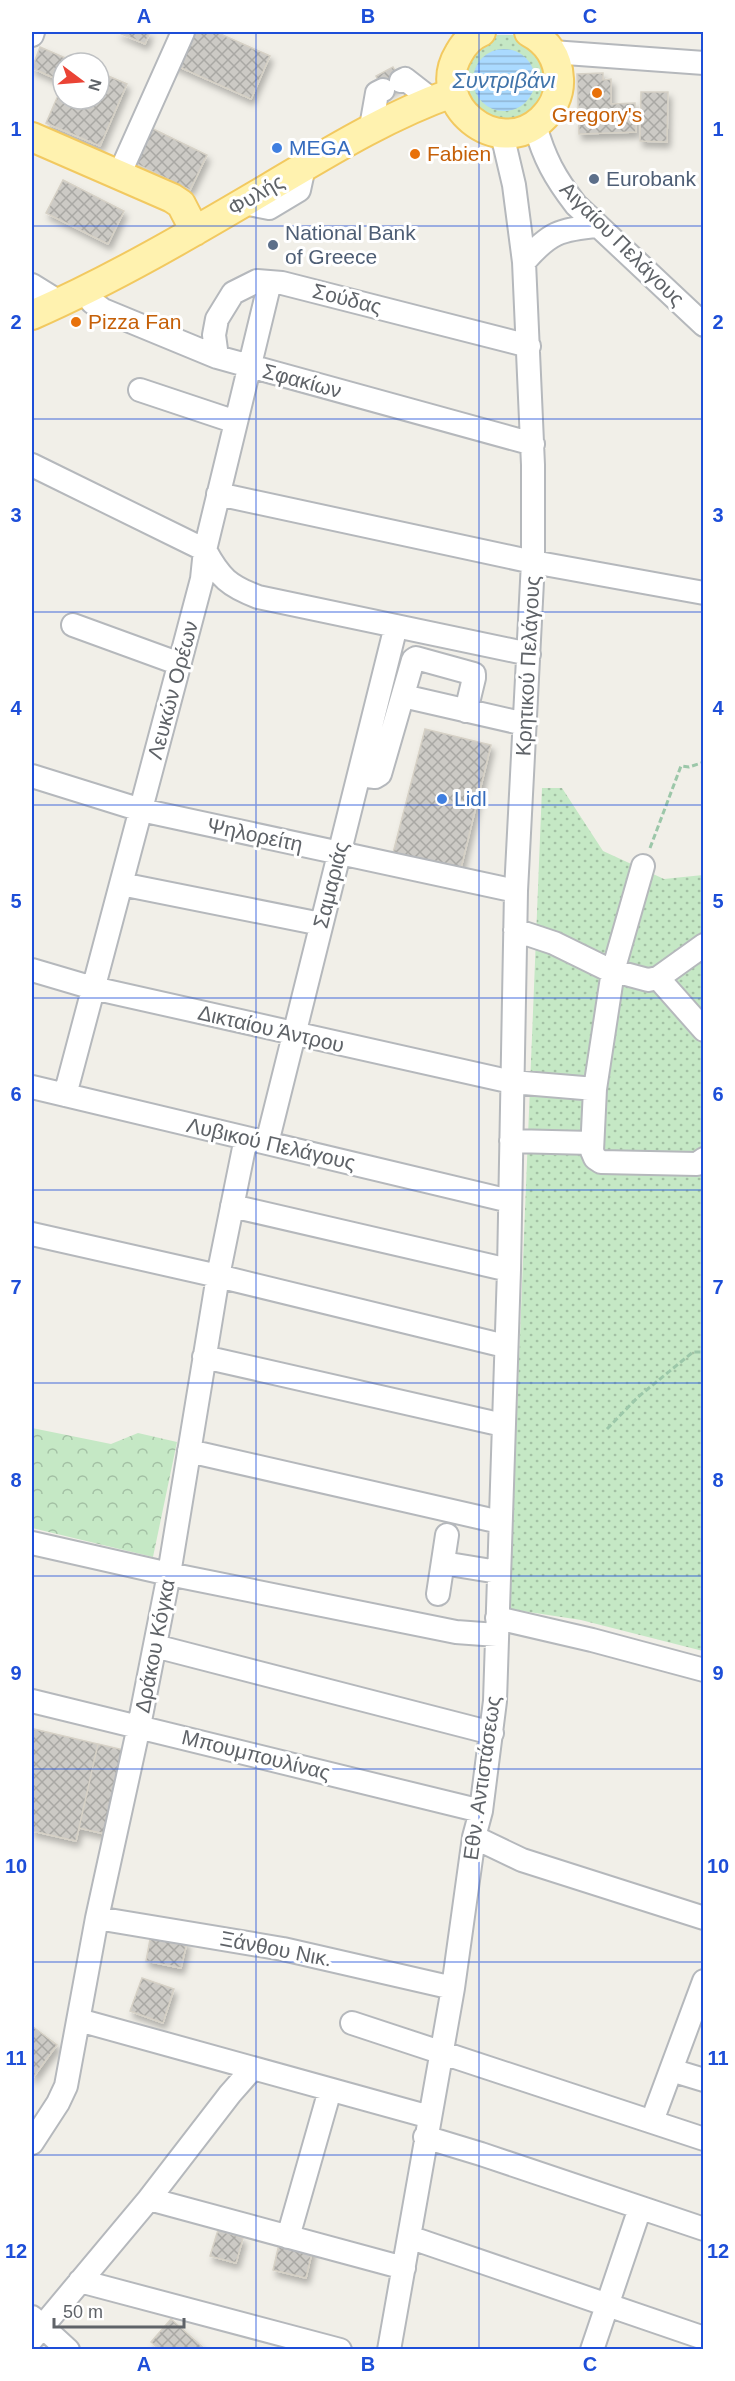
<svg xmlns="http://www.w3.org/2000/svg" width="735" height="2381" viewBox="0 0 735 2381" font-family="Arial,sans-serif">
<defs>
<pattern id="grass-dots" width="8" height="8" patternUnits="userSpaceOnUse" patternTransform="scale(1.5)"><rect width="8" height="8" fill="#c5e8c5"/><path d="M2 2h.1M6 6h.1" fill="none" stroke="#a3c0a4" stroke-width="1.8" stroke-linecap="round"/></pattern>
<pattern id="forest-crowns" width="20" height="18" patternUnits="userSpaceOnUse" patternTransform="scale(1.5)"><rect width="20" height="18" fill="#c5e8c5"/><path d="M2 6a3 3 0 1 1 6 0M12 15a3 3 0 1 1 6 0" fill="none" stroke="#a3c0a4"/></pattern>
<pattern id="water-rules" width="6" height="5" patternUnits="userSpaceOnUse" patternTransform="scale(1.5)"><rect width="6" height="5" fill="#aadaff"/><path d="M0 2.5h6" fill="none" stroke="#8eb4d2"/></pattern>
<pattern id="building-cross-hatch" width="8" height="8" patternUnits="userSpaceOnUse" patternTransform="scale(1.5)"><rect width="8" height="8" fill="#cccac5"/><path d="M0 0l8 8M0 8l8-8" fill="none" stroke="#a9a8a4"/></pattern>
<filter id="shadow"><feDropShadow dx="3" dy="5.5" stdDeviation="3" flood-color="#0004"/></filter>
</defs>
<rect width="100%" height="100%" fill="#f1efe8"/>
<path fill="url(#grass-dots)" d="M497 35H513L527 40 538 50 550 77 542 106 504 127 465 106 462 62 483 39Z
M542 788H562L603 851 664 879 703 875V1651L581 1620 509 1609Z"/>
<path fill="url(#forest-crowns)" d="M32 1428 111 1444 138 1433 177 1442 153 1557 32 1528Z"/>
<path fill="url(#water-rules)" d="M473 80a31 31 0 1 1 62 0a31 31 0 1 1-62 0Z"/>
<path fill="url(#building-cross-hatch)" stroke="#d6d1c6" stroke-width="1.5" filter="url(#shadow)" d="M117 32H150L145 44Z
M185 32H216L270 56 251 99 170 63Z
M40 47 77 63H63V82L32 68Z
M393 67 402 83 385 93 376 76Z
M99 72 127 84 100 146 46 123 63 84V99H99Z
M603 73V80L611 79V104L635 103 636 132 579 134 577 74Z
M641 92H668L667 142 640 141Z
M143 124 207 155 190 190 126 159Z
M63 180 124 211 108 244 46 213Z
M425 729 491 745 461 868 393 853Z
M34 1729 98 1744 76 1841 32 1831V1738Z
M98 1744 124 1750 105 1834 79 1828Z
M151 1934 187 1942 181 1968 146 1961Z
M142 1978 174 1989 163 2023 130 2011Z
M32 2026 57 2045 32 2079Z
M218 2230 243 2238 236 2263 210 2256Z
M280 2240 313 2248 306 2278 273 2270Z
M171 2319 206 2350H160L151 2342Z"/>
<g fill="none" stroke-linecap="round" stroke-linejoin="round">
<g stroke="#b5b8bc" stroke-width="26">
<path id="minor" d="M32 35 33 32
M552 52 704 63
M401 81 405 79 432 100
M535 125C544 158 555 178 576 205L704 325
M371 127 377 93 383 90
M119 175 183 32
M244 203 269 208 299 190 304 167
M524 262C549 233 560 229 598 226
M32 285 61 303
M84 290 92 302 103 310 217 357 533 444
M217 357 214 335 217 319 233 293 257 281 282 283 529 346
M140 390 236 422
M32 465 205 550C220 578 229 586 258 597L529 654
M218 494 533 562 704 593
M73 625 180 664
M403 696 525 724
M359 775 375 777 380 774 413 660 416 658 474 674V678L466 711
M32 776 141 810 516 891
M643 866 613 971 595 1089 592 1151 595 1158 601 1162 697 1164 704 1159
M121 884 321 924
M515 930 554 943 607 969 648 980 658 978 704 945
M32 970 93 988 512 1082 595 1089
M658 978 704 1030
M32 1087 510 1201
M65 1095 202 579 205 550 270 282
M511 1141 592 1143
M267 1143 396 626
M232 1206 509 1270
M32 1234 218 1276 505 1346
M204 1357 503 1425
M189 1451 500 1522
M32 1543 169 1574 456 1632 497 1635
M443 1563 498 1572
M438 1594 447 1535
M497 1618 592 1640 704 1670
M155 1646 492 1733
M32 1701 481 1811
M474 1837 522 1860 704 1918
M97 1918 283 1949 453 1988
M79 2020 430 2117
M352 2023 704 2139
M671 2070 704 2080
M652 2121 704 1981
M425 2137 481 2154 704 2229
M32 2143 58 2103 66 2086 97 1918 139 1726 169 1574 218 1276 246 1138
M149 2199 404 2268
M288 2237 330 2090
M409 2237 704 2338
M80 2281 340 2350
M32 2317 68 2350
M32 2339 149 2199 230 2094 252 2069
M389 2350 453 1988 474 1837 481 1811 495 1701 509 1270 516 891 533 562V465L524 262 514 185 502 134
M592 2350 640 2208"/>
</g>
<g stroke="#f2c960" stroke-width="32">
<path id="major" d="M481 32C471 36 464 44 459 53 428 104 497 160 541 120 552 110 560 95 559 79 558 58 548 42 529 32
M32 137 172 198 181 204 195 231
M32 315C114 279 192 233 270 187 329 152 387 116 452 93"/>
</g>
<path stroke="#9cc7a9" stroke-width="3" stroke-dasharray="6 3" stroke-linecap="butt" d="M650 848 681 766 689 767 704 762
M607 1429 638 1397 693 1352H704"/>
<use href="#minor" stroke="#fff" stroke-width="22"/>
<use href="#major" stroke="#fff2af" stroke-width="28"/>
</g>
<path fill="none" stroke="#1d4ed8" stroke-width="1.5" stroke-opacity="0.55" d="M256 32V2350M479 32V2350M32 226H704M32 419H704M32 612H704M32 805H704M32 998H704M32 1190H704M32 1383H704M32 1576H704M32 1769H704M32 1962H704M32 2155H704"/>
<g fill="#e8710a" stroke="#fff" stroke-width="2">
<circle cx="597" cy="93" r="6"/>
<circle cx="415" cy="154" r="6"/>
<circle cx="76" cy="322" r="6"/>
</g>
<g fill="#3f7fe0" stroke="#fff" stroke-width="2">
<circle cx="277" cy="148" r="6"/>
<circle cx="442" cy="799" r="6"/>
</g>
<g fill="#5c6f8a" stroke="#fff" stroke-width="2">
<circle cx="594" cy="179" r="6"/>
<circle cx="273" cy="245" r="6"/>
</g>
<g text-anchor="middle" stroke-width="6" stroke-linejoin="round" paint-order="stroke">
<g font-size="21" fill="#c56008" stroke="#fff" text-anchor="start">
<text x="597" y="122" text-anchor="middle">Gregory's</text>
<text x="427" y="161">Fabien</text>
<text x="88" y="329">Pizza Fan</text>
</g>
<g font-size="21" fill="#366cbe" stroke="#fff" text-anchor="start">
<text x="289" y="155">MEGA</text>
<text x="454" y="806">Lidl</text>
</g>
<g font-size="21" fill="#4e5e75" stroke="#fff" text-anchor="start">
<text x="606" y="186">Eurobank</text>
<text x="285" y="240">National Bank<tspan x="285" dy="24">of Greece</tspan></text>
</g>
<g font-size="21" fill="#5f6368" stroke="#fff">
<text transform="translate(256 195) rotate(-30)" y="7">Φυλής</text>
<text transform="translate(622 244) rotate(45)" y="7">Αιγαίου Πελάγους</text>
<text transform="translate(347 299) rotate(14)" y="7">Σούδας</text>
<text transform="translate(302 381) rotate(15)" y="7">Σφακίων</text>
<text transform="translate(528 666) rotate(-87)" y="7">Κρητικού Πελάγους</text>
<text transform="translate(173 690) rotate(-75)" y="7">Λευκών Ορέων</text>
<text transform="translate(255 835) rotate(12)" y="7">Ψηλορείτη</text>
<text transform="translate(331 885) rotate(-76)" y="7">Σαμαριάς</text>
<text transform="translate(271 1029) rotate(13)" y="7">Δικταίου Άντρου</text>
<text transform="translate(271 1144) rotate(13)" y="7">Λυβικού Πελάγους</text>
<text transform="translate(155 1646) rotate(-79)" y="7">Δράκου Κόγκα</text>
<text transform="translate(256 1755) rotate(14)" y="7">Μπουμπουλίνας</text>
<text transform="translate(482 1778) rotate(-82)" y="7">Εθν. Αντιστάσεως</text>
<text transform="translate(276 1949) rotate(11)" y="7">Ξάνθου Νικ.</text>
</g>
<g font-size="22" font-style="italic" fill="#4174aa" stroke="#fff">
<text x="504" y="88">Συντριβάνι</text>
</g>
</g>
<rect width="735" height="2381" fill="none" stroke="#ffffff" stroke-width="66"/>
<g transform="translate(81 81) rotate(106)"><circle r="28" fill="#ffffff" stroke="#bfc1c3" stroke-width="1.5"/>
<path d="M0-4.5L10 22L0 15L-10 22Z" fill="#ea4335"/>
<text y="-9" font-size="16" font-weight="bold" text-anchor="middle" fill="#5f6368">N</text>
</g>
<path d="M54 2318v9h130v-9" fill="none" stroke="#5f6368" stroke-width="3"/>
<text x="63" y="2318" font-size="18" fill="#5f6368" stroke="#ffffff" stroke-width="4.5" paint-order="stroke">50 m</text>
<rect x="33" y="33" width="669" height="2315" fill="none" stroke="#1d4ed8" stroke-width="2"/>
<g font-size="20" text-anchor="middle" font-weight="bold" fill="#1d4ed8">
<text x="144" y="23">A</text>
<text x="368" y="23">B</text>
<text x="590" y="23">C</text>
<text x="16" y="136">1</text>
<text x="718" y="136">1</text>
<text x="16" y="329">2</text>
<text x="718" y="329">2</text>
<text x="16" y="522">3</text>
<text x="718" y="522">3</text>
<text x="16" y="715">4</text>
<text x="718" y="715">4</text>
<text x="16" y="908">5</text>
<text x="718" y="908">5</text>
<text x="16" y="1101">6</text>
<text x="718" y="1101">6</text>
<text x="16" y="1294">7</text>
<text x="718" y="1294">7</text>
<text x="16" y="1487">8</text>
<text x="718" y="1487">8</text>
<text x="16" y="1680">9</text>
<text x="718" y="1680">9</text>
<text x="16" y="1873">10</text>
<text x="718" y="1873">10</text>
<text x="16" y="2065">11</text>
<text x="718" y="2065">11</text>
<text x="16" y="2258">12</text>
<text x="718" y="2258">12</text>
<text x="144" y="2371">A</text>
<text x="368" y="2371">B</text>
<text x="590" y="2371">C</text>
</g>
</svg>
